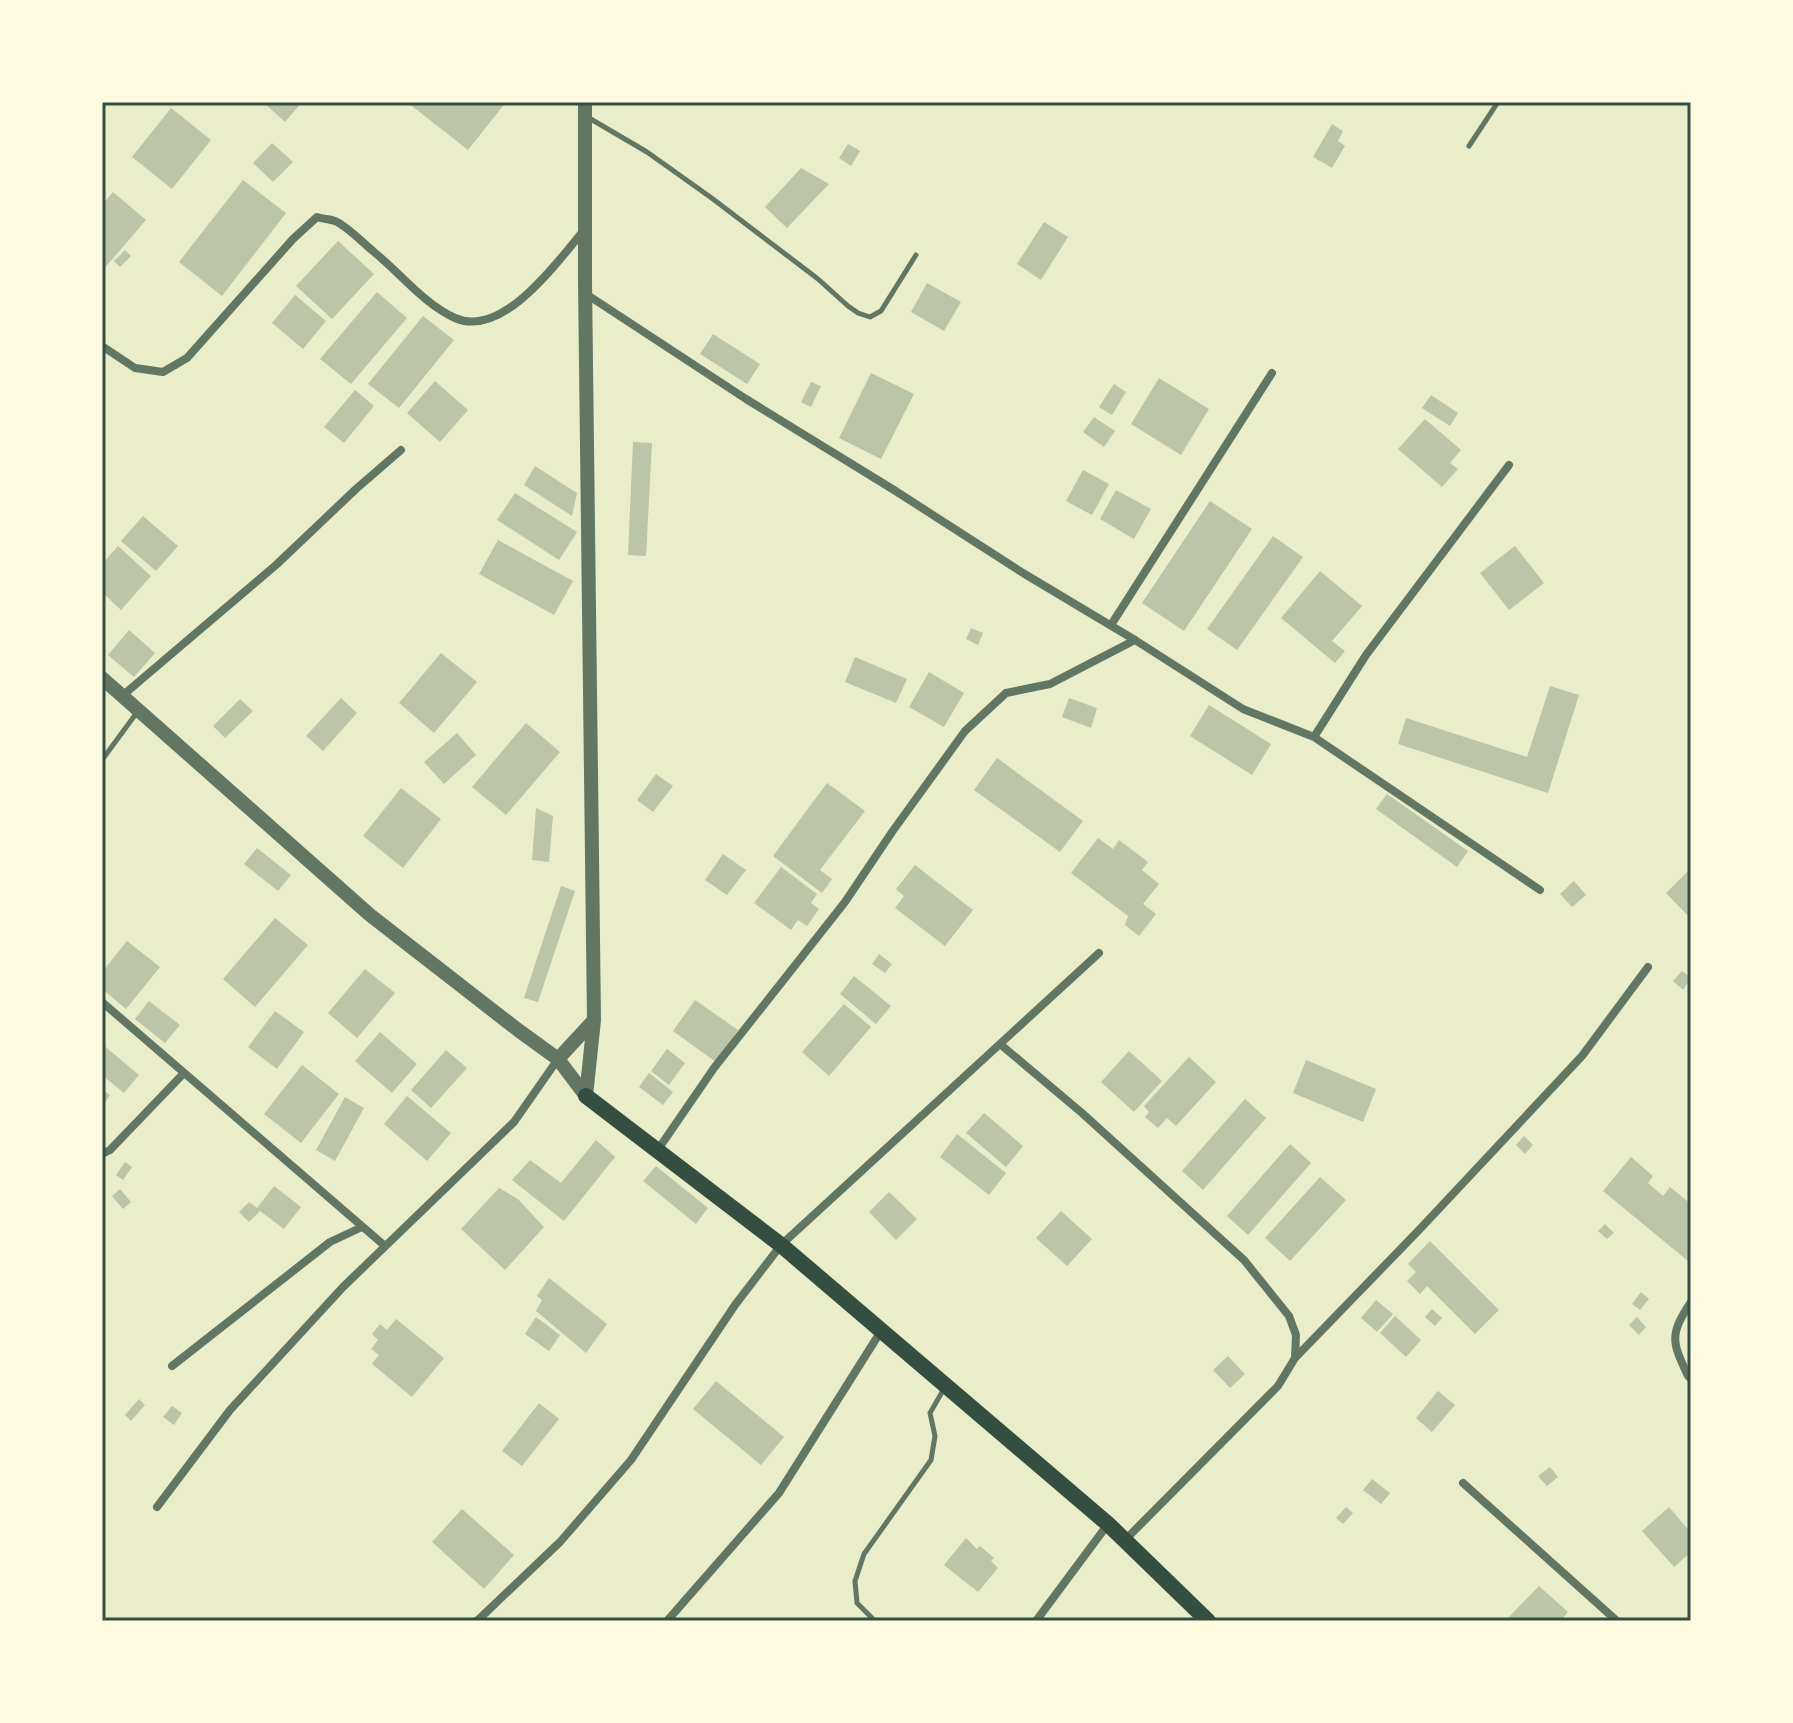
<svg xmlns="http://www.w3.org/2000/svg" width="1793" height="1723" viewBox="0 0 1793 1723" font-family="'Fira Sans Condensed',sans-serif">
<rect width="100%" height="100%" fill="#e9edc9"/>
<path fill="#bcc5a7" d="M263 102H302L285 122Z
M407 102H506L468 150Z
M171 108 211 140 172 189 132 157Z
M1332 124 1343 131 1338 141 1345 146 1332 168 1313 157Z
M272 143 293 162 273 182 253 163Z
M848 144 860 151 851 166 839 158Z
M801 168 829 184 787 228 765 207Z
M243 180 286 213 222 296 179 262Z
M113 192 146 220 102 271V205Z
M1044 222 1068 237 1041 280 1017 264Z
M338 241 374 274 332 319 296 286Z
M125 250 131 256 120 267 114 261Z
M927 283 961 302 944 331 911 312Z
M377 292 407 318 351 384 320 359Z
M295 295 326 321 303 349 272 323Z
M423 316 454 340 399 408 368 384Z
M713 334 760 364 747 384 700 354Z
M871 373 914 394 881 459 839 438Z
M1159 378 1209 409 1181 455 1131 424Z
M435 381 468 410 440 442 407 413Z
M811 382 821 386 811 407 801 402Z
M1114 384 1126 392 1112 415 1099 407Z
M355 390 374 406 344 443 324 427Z
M1431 395 1458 413 1450 426 1422 408Z
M1094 417 1115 431 1104 447 1083 432Z
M1425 419 1461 450 1450 463 1458 469 1442 487 1398 449Z
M633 442 652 443 646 556 628 555Z
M535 466 577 493 572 516 524 485Z
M1083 470 1109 484 1092 515 1066 501Z
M1116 490 1151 509 1134 539 1100 519Z
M515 493 577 532 559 560 497 520Z
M1210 501 1252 529 1184 631 1142 603Z
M143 516 178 546 156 571 121 541Z
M1273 536 1303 557 1237 650 1207 629Z
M498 540 573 581 554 615 479 574Z
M118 546 151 576 121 610 102 592V564Z
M1515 546 1544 583 1509 610 1480 573Z
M1320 571 1362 606 1332 641 1345 651 1335 663 1281 618Z
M971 628 983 633 978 645 966 639Z
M129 630 155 653 134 677 108 655Z
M441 653 477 682 434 733 399 703Z
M855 657 907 679 896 703 845 682Z
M929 672 964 693 944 727 909 707Z
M1550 686 1579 695 1548 793 1398 744 1406 718 1527 757Z
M341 698 357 713 323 751 306 736Z
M1069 698 1097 708 1091 728 1062 717Z
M240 699 253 711 225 738 213 726Z
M1209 705 1271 744 1252 775 1190 736Z
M526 723 560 752 506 815 472 787Z
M457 733 476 755 444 784 424 762Z
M997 758 1083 821 1060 852 974 790Z
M656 774 673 786 653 812 637 800Z
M827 783 865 811 820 870 832 879 822 893 773 856Z
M401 788 441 819 403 868 363 836Z
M1387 794 1468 851 1457 867 1376 809Z
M536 808 553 816 549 862 532 860Z
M1098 838 1113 849 1119 840 1148 862 1142 870 1159 884 1143 904 1156 914 1139 936 1125 925 1128 916 1071 873Z
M257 848 291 875 278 891 244 864Z
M723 854 746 870 727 895 705 880Z
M915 865 973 910 945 946 895 908 904 896 896 889Z
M781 867 817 894 811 903 819 909 807 926 798 920 791 930 754 903Z
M1691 868V919L1666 893Z
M1574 881 1586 895 1572 907 1560 894Z
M561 886 575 891 538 1002 524 998Z
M275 918 308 945 255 1007 223 979Z
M127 941 160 967 126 1009 102 989V972Z
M879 954 892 964 885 973 872 964Z
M365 969 395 993 357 1038 328 1013Z
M1682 971 1691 978 1683 990 1673 981Z
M854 976 891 1006 876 1024 840 994Z
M695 1000 738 1030 716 1062 673 1031Z
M149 1001 180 1025 165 1043 135 1019Z
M844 1004 871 1027 829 1076 802 1052Z
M275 1011 304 1032 277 1069 248 1047Z
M380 1032 417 1064 392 1093 355 1061Z
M102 1044 139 1075 124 1093 102 1075Z
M667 1049 685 1063 669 1085 651 1071Z
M446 1050 467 1068 431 1108 411 1090Z
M1129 1051 1162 1081 1134 1112 1101 1082Z
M1189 1057 1216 1082 1176 1126 1167 1118 1158 1128 1145 1117 1149 1112 1144 1106Z
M1306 1060 1376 1089 1363 1122 1293 1093Z
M302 1065 339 1094 301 1143 264 1114Z
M649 1073 673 1092 663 1105 639 1087Z
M102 1089 110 1095 102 1107Z
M407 1096 451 1133 427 1161 384 1124Z
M345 1097 364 1108 335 1161 316 1150Z
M1245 1099 1266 1118 1203 1190 1182 1171Z
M984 1113 1023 1146 1006 1167 966 1133Z
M957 1134 1006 1173 989 1195 940 1157Z
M1524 1136 1533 1145 1525 1154 1516 1145Z
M596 1140 615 1157 564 1221 512 1180 530 1160 561 1183Z
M1290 1144 1311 1163 1248 1235 1227 1216Z
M1631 1157 1653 1176 1648 1183 1663 1196 1670 1187 1691 1204V1257L1688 1261 1603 1191Z
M125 1162 132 1167 123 1180 116 1175Z
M656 1166 708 1208 696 1224 643 1181Z
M1320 1177 1346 1200 1290 1261 1265 1238Z
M274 1186 301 1207 284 1229 260 1211 249 1222 239 1212 249 1202 257 1208Z
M499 1188 518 1199 544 1227 505 1270 461 1229Z
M120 1189 131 1202 123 1209 112 1196Z
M889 1192 917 1219 896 1240 869 1212Z
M1061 1211 1092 1239 1067 1266 1036 1238Z
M1605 1224 1614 1233 1607 1239 1598 1231Z
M1430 1241 1499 1310 1475 1334 1427 1286 1420 1294 1407 1281 1416 1272 1408 1264Z
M549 1278 607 1324 586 1353 536 1311 542 1300 537 1296Z
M1641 1292 1649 1299 1640 1310 1632 1304Z
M1376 1300 1393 1314 1377 1332 1361 1318Z
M1432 1309 1442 1318 1435 1326 1425 1317Z
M1395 1316 1421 1340 1406 1357 1380 1333Z
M536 1317 560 1335 549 1351 525 1334Z
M1637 1317 1646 1327 1639 1335 1629 1325Z
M396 1319 444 1358 412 1397 372 1364 379 1355 371 1349 378 1340 372 1334 380 1324 387 1330Z
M1228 1356 1245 1374 1230 1388 1213 1370Z
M716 1381 784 1437 761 1465 693 1409Z
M1438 1391 1455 1405 1432 1432 1416 1418Z
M139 1399 145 1405 131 1421 125 1415Z
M539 1403 559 1419 522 1466 502 1451Z
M172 1406 182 1413 174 1425 163 1417Z
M1550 1467 1558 1477 1547 1486 1538 1476Z
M1372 1479 1390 1493 1381 1504 1363 1490Z
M1346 1507 1353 1513 1343 1524 1336 1518Z
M1669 1507 1691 1533V1552L1674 1567 1642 1531Z
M462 1509 514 1555 484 1589 432 1542Z
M966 1538 977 1549 980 1546 994 1558 991 1561 998 1568 978 1592 944 1565Z
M1539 1586 1568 1612 1560 1621H1505Z"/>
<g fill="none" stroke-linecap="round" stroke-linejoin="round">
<path stroke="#617663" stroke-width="5" d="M589 118 647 152 713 199 818 279 848 306 858 313 870 317 881 311 916 255
M1469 146 1498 102
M102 760 138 711
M875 1621 857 1603 855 1581 864 1554 931 1460 935 1436 930 1413 945 1387"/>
<path stroke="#617663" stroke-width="8" d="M586 294 746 399 894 490 1023 573 1135 640 1243 709 1314 737 1540 890
M102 346 135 368 163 372 187 358 293 239 317 217C323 219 330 219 335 221 347 226 363 243 374 252 400 273 424 304 455 318 503 339 558 261 584 230
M1111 625 1272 373
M122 696 276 565 356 489 401 450
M1314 737 1366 655 1509 465
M102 1002 385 1246
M1000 1044 1082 1113 1244 1260 1289 1316 1296 1335 1295 1358
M657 1151 714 1068 845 902 892 832 965 731 1006 693 1050 684 1135 640
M102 1154 110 1150 184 1073
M1691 1302C1669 1335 1672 1342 1688 1376L1691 1379
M172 1366 330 1242 362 1227
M1463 1483 1617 1621
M157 1507 230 1410 343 1287 514 1122 558 1059
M1125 1540 1278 1386 1295 1358 1419 1230 1582 1056 1648 967
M477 1621 560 1542 631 1460 735 1305 781 1245 1099 953
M667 1621 779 1493 881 1331
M1036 1621 1108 1524"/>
<path stroke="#617663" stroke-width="14" d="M585 102V281L594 1020 586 1096
M102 678 370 915 518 1030 558 1059 586 1096
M558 1059 594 1020"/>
<path stroke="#344e41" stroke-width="16" d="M586 1096 781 1245 1108 1524 1208 1621"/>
</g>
<rect width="1793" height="1723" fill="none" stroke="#fefae0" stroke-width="208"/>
<rect x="104" y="104" width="1585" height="1515" fill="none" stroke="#344e41" stroke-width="3"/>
</svg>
